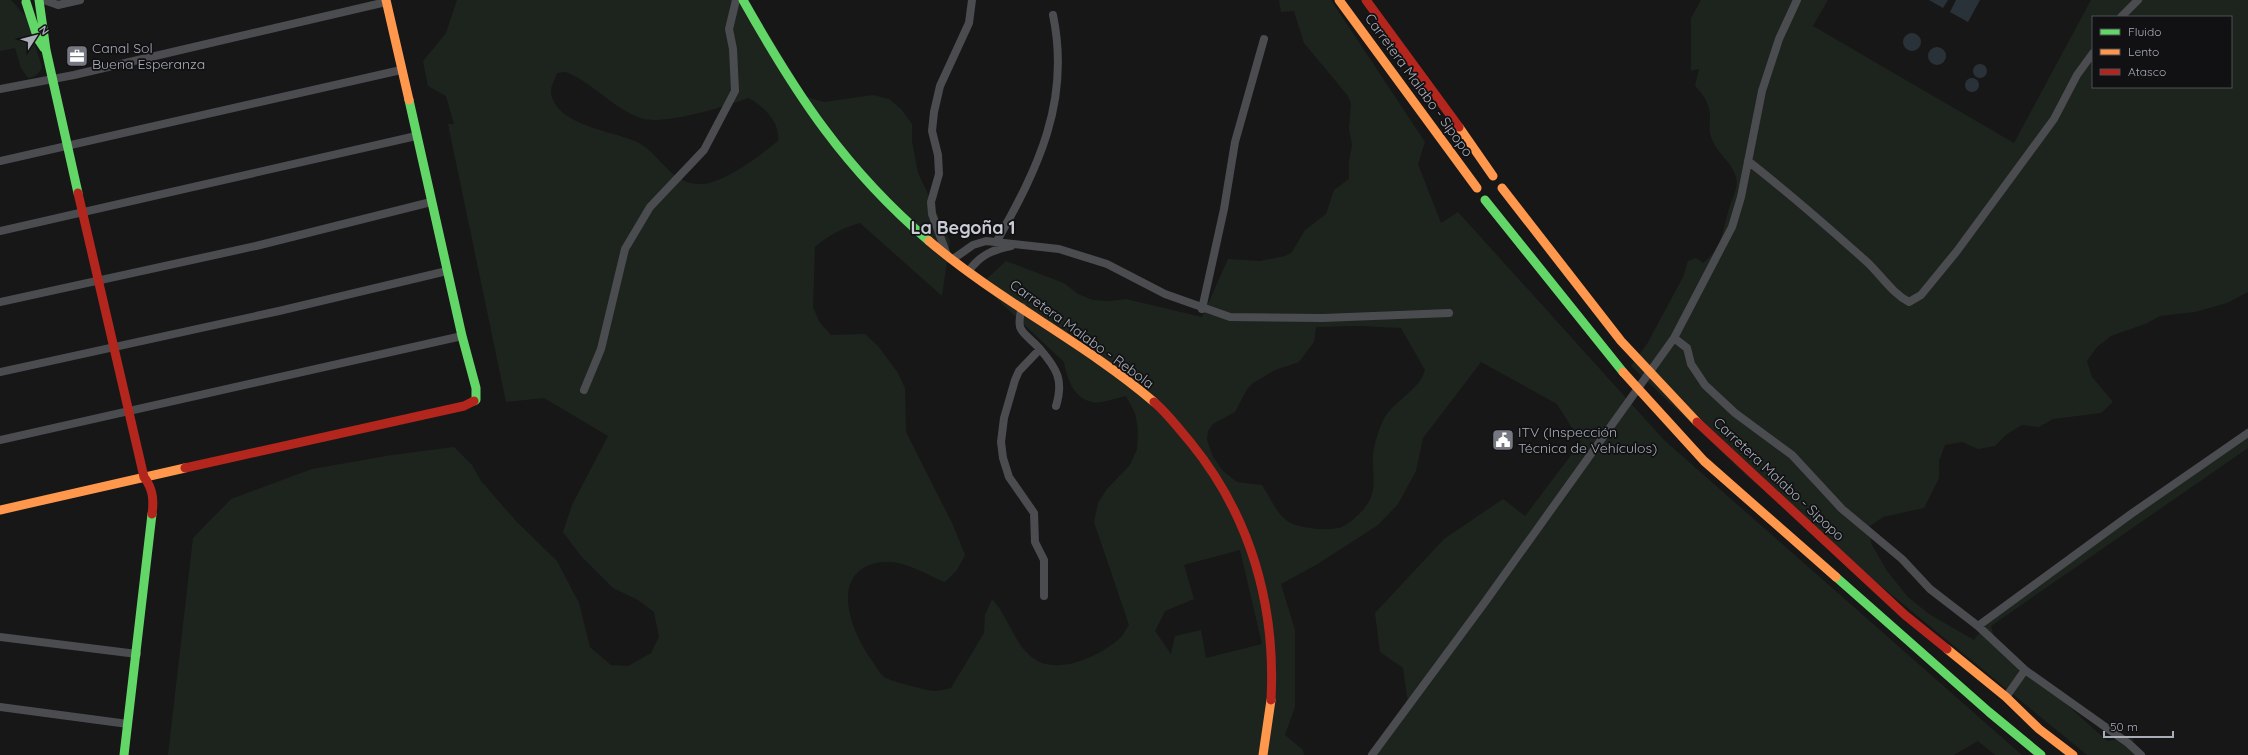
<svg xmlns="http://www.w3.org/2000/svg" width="2248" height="755" viewBox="0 0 2248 755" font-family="Quicksand,sans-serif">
<rect width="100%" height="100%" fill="#171717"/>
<path fill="#1d241e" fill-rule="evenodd" d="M0 0H11L26 17 42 67C39 74 35 77 28 78L21 68 15 48 0 51Z
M457 0H748L807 97 824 102 873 95 889 99 901 109 912 124V141L918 173 950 241 942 296 860 223C842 228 829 235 815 247L813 307 820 323 831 335 865 334 878 346 898 373 905 388 906 432 953 525 965 555 957 570 945 582C924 574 900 557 876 563 827 575 853 636 873 662 876 666 879 673 884 677 890 681 925 690 933 691 939 691 946 689 951 688L984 633 985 615 992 599C1007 615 1012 637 1027 653 1051 679 1096 658 1118 640 1123 636 1126 629 1129 625L1094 522 1098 503 1107 489 1130 465 1137 449 1138 430 1135 413 1126 396C1116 398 1101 404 1092 402 1073 398 1067 378 1064 362L981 284 1006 261 1064 283 1078 294 1093 300 1110 301 1126 299 1202 317 1228 259 1260 261 1285 256 1292 252 1305 230 1326 214 1334 190 1349 179V162L1352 145 1349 129 1351 104 1348 96 1304 43 1294 11 1281 12 1279 0H1331L1425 142 1418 164 1441 223 1458 212 1664 440 2022 755H1995L1978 741 1954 755H1373L1408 703 1403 668 1380 652 1375 613 1444 539 1503 499 1525 516 1581 442 1557 404 1481 362 1423 438 1416 471 1398 504 1378 525 1316 565 1281 584 1295 630V707L1285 735 1303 750 1304 755H168L193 538 231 499 312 469 392 455 454 447 472 465 481 481 516 521 557 561 579 603 590 647 611 665 628 666 651 653 659 637 654 612 638 600 613 588 581 556 563 532 572 505 608 436 544 398 506 402 448 124H454L446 96 428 86 423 61 446 33ZM566 72C586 80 601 95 619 107 625 111 636 117 644 119 669 124 723 107 748 98 763 105 781 123 778 141 759 156 726 182 702 184 671 186 660 153 637 142 614 131 556 126 551 93 550 88 555 79 557 73ZM1360 326 1401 328 1425 370C1419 392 1391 401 1382 423 1378 433 1374 444 1373 455 1372 468 1376 485 1371 497 1368 507 1353 521 1344 526 1333 532 1296 529 1286 520 1275 511 1270 497 1262 485L1237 482 1223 471 1213 457 1207 440 1208 431 1213 424 1235 412 1247 389 1253 383 1275 370 1299 362 1314 342 1316 327ZM1240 550 1262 644 1206 658 1201 630 1175 636 1171 654 1155 631 1165 611 1194 599 1184 565Z
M1701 0H1828L1813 26 2014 143 2091 0H2248V292L2227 303 2195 312 2160 316 2145 324 2111 336 2097 347 2087 361 2092 377 2113 402 2101 413 2053 419 2039 427 2022 425 2007 434 1995 446 1978 449 1962 442 1945 445 1939 461V478L1924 508 1883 517 1870 526 1871 543 1887 571 1908 597 1929 614 1974 640 2000 606 2248 428V448L1991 626 1994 638 2107 741 2133 737 2135 755H2087L1748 477 1631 366 1647 344 1683 277 1688 261 1696 258 1703 263C1722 249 1723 229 1729 209 1732 198 1739 188 1736 177 1732 161 1714 152 1710 133 1709 128 1710 122 1710 117 1710 103 1704 96 1695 86L1699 69 1691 71V18ZM2093 17H2231V87H2093Z"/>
<path fill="#2a3239" d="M1929 0H1948L1943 8Z
M1956 0H1980L1968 22 1950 12Z
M1903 42a9 9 0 1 1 18 0a9 9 0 1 1-18 0Z
M1928 56a9 9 0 1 1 18 0a9 9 0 1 1-18 0Z
M1973 71a7 7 0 1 1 14 0a7 7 0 1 1-14 0Z
M1965 85a7 7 0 1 1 14 0a7 7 0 1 1-14 0Z"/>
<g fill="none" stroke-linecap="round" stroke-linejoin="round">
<path stroke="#4b4c50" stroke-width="8" d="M44 0 58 5 80 0
M2121 17 2138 0
M0 89 74 75 386 2
M0 161 401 70
M1748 161C1789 193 1828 227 1867 262 1881 275 1892 293 1909 302L1921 295 1957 251 2054 119 2077 75 2093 53
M0 231 416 136
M997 241C1038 168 1071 101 1053 15
M947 255 932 214 931 202 939 174 938 155 932 131 934 112 940 86 969 23 972 0
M953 259 973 245 986 241 1059 249 1107 264 1165 294 1230 317 1323 318 1449 313
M968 272C980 255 992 250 1011 246
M0 302 256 246 431 202
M1022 307C1015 334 1023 330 1040 349L1019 371 1015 380 1004 418 1001 442 1003 458 1009 477 1034 513 1035 542 1044 560V596
M1202 309 1224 209 1235 142 1264 39
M1674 338 1732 227 1741 197 1762 91 1779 39 1797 0
M1040 349C1057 369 1064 380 1056 406
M0 372 279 311 447 271
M584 390 601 349 625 249 650 207 704 150 735 91 733 49 729 29 736 0
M0 440 462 336
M1978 626 2131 514 2248 433
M0 637 137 654
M2006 697 2025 670
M0 707 128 724
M1372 755 1485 602 1674 338 1687 348 1691 364 1705 385 1735 413 1792 455 1842 509 1902 559 1930 589 1978 626 2025 670 2128 743 2141 755"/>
<path stroke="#63d668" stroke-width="9" d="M39 0 46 50 78 193
M743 0C797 96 845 169 929 241
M26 2 38 39 44 48
M409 100 462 336 476 388V400L474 401
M1485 200 1623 372
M1836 577 1989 712 2041 755
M124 755 152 514"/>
<path stroke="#ff974d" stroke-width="9" d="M386 0 409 100
M1339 0 1477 188
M1459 127 1493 176
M1502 188 1621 341 1697 422
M929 241C999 301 1084 342 1154 402
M1623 372 1704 461 1836 577
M0 510 185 468
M1947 649 2006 697 2039 729 2073 755
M1263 755 1271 700"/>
<path stroke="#b3261e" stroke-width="9" d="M1366 0 1459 127
M78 193 144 477C153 489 154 500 152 514
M1154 402C1168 414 1179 429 1191 443 1251 517 1276 606 1271 700
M1697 422 1905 615 1947 649
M185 468 464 406 474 401"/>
</g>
<defs>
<g id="office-square" transform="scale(1.15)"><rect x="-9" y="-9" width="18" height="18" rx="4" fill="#757880" stroke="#111113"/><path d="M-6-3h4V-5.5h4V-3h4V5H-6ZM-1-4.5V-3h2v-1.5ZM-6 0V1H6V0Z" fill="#fff"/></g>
<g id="civic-square" transform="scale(1.15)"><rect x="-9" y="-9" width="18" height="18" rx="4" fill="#757880" stroke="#111113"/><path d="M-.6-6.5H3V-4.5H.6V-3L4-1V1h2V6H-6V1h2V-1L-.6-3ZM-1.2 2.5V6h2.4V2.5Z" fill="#fff"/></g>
</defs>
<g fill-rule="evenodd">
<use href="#office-square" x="77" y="56"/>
<use href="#civic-square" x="1503" y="440"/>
</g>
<g text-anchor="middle" stroke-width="3.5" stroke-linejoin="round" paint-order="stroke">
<g font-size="14" fill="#a8adb8" stroke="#111113" text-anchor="start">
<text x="92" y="53">Canal Sol<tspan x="92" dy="16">Buena Esperanza</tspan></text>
<text x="1518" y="437">ITV (Inspección<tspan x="1518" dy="16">Técnica de Vehículos)</tspan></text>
</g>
<g font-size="14" fill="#a8adb8" stroke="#111113">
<text transform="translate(1419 85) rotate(54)" y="5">Carretera Malabo - Sipopo</text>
<text transform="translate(1082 334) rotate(36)" y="5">Carretera Malabo - Rebola</text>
<text transform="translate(1779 479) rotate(43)" y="5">Carretera Malabo - Sipopo</text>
</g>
<g font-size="18" font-weight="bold" fill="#c9ccd4" stroke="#111113">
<text x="963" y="234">La Begoña 1</text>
</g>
</g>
<rect x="2092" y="16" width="140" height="72" fill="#111113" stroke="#4d4f55"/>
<rect x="2100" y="29" width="20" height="6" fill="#63d668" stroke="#4d4f55"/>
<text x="2128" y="36" font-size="12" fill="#a8adb8">Fluido</text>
<rect x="2100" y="49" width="20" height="6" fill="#ff974d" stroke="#4d4f55"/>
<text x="2128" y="56" font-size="12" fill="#a8adb8">Lento</text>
<rect x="2100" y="69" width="20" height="6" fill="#b3261e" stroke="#4d4f55"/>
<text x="2128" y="76" font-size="12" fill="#a8adb8">Atasco</text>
<g transform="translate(36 36) rotate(54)" stroke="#111113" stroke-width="3" paint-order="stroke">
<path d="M0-3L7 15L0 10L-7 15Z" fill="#a8adb8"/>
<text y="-6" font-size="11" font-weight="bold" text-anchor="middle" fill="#a8adb8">N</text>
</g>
<path d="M2104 731v6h69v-6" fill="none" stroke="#a8adb8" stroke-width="2"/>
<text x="2110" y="731" font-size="12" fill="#a8adb8" stroke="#111113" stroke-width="3" paint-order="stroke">50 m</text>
</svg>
